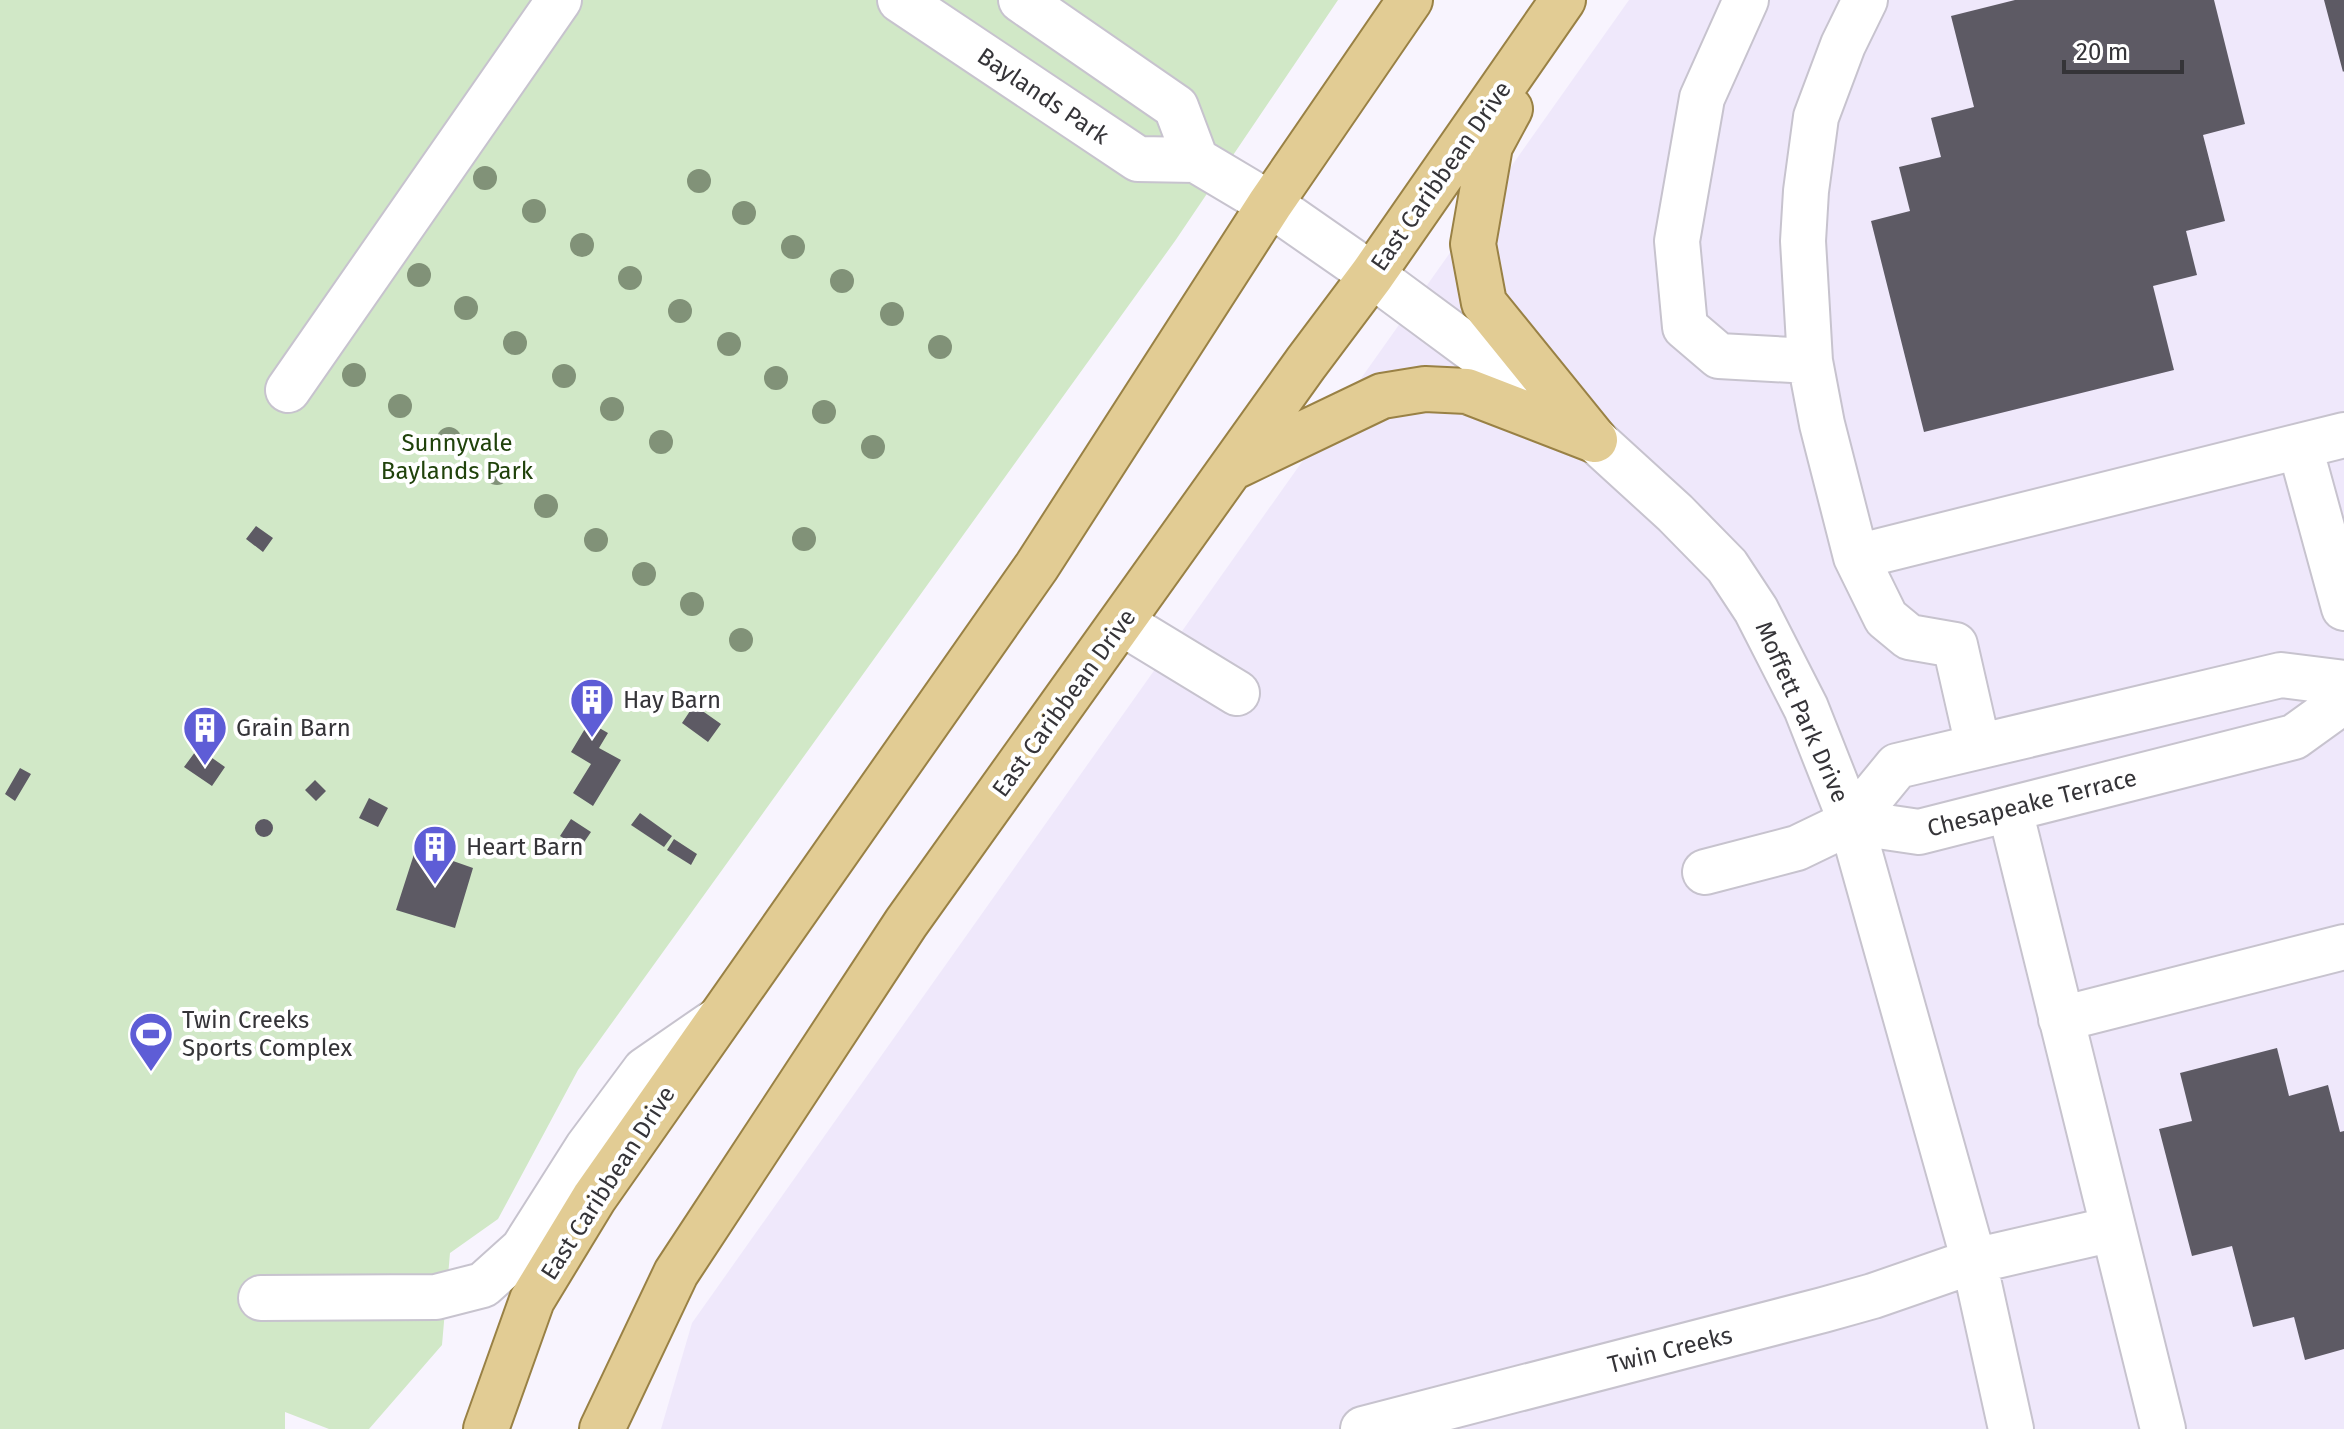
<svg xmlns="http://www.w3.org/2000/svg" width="2344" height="1429" viewBox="0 0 2344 1429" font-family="'Fira Sans',sans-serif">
<rect width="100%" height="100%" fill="#f8f4fe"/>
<path fill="#efe8fb" d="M1629 0H2344V1429H661L692 1323Z"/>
<path fill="#d1e8c7" d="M0 0H1338L1175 241 578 1070 498 1219 450 1253 442 1345 369 1429H329L285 1412V1429H0Z"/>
<path fill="#5d5a64" d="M2015 0H2214L2245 124 2203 135 2225 221 2186 231 2197 275 2153 286 2174 370 1924 432 1871 221 1910 211 1899 167 1941 157 1931 118 1974 107 1951 16Z
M2324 0H2344V71L2343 72Z
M256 526 273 538 263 552 246 539Z
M694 705 721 724 708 742 682 723Z
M589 722 608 733 599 748 621 760 593 806 573 793 591 764 571 752Z
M198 748 225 767 212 786 184 767Z
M20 768 31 774 15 801 5 794Z
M315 780 326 791 316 801 305 790Z
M369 798 388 808 378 827 359 818Z
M640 813 672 836 664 847 631 825Z
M571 819 591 832 580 848 560 836Z
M255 828a9 9 0 1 1 18 0a9 9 0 1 1-18 0Z
M674 839 697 854 691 865 667 850Z
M416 848 473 868 455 928 396 910Z
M2277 1048 2289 1096 2328 1085 2340 1132 2344 1131V1349L2305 1360 2294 1317 2253 1327 2232 1246 2192 1256 2159 1129 2192 1121 2180 1073Z"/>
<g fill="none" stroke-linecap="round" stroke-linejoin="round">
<g stroke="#c7c3ce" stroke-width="48">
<path id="minor" d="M900 0 1138 159 1196 160 1270 204 1372 275 1595 440 1675 513 1727 566 1756 610 1806 708 1851 822 1974 1261 2011 1429
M1021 0 1176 107 1196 160
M1746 0 1702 98 1677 241 1685 327 1719 356 1810 361
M1865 0 1843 45 1816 117 1806 191 1803 241 1810 361 1822 424 1856 557 1886 618 1909 637 1955 645 1978 746
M288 390 559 0
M2300 447 2344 608
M1856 557 2344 435
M1122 623 1237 693
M2010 810 2163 1429
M1851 822 1919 832 2294 737 2344 701
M1705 872 1797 848 1851 822 1897 766 2281 675 2344 683
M2061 1019 2344 947
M261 1298 436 1297 483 1285 523 1249 587 1148 645 1070 716 1021
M1363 1429 1823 1310 1873 1296 1974 1261 2113 1229"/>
</g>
<g stroke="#998145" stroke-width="48">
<path id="major" d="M1510 109 1490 146 1473 244 1484 303 1595 440
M1236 466 1382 396 1425 389 1467 391 1594 440
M486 1429 532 1300 594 1198 1037 566 1270 204 1410 0
M602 1429 676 1273 906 923 1306 363 1372 275 1563 0"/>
</g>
<use href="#minor" stroke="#fff" stroke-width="44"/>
<use href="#major" stroke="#e2cc94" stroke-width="44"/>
</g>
<g fill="#819278">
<circle cx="485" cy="178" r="12"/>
<circle cx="699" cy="181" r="12"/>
<circle cx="534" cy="211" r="12"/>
<circle cx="744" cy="213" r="12"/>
<circle cx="582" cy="245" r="12"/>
<circle cx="793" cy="247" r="12"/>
<circle cx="419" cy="275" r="12"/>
<circle cx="630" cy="278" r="12"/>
<circle cx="842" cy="281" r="12"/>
<circle cx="466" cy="308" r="12"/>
<circle cx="680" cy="311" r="12"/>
<circle cx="892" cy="314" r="12"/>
<circle cx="515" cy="343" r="12"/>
<circle cx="729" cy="344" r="12"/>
<circle cx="940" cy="347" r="12"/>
<circle cx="354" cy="375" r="12"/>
<circle cx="564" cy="376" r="12"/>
<circle cx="776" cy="378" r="12"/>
<circle cx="400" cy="406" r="12"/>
<circle cx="612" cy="409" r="12"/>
<circle cx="824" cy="412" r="12"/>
<circle cx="449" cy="439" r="12"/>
<circle cx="661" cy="442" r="12"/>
<circle cx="873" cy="447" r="12"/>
<circle cx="497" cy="473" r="12"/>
<circle cx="546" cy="506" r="12"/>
<circle cx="804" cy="539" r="12"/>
<circle cx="596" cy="540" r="12"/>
<circle cx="644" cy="574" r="12"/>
<circle cx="692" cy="604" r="12"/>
<circle cx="741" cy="640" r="12"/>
</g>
<defs>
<g id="building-pin" transform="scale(2.3)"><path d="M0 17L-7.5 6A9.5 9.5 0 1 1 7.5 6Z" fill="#5e5dd6" stroke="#fff"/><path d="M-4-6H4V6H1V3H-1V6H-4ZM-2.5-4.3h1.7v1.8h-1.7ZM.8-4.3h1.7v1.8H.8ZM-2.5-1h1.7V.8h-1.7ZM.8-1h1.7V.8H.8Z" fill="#fff"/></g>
<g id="stadium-pin" transform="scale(2.3)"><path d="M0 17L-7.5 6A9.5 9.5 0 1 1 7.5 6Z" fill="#5e5dd6" stroke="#fff"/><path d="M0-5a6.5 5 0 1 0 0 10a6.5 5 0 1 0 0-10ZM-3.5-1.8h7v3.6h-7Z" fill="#fff"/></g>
</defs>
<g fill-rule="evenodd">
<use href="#building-pin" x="592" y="700"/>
<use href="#building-pin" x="205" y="728"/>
<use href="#building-pin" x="435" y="847"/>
<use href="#stadium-pin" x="151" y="1034"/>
</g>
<g text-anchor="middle" stroke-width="8" stroke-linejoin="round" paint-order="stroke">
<g font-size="24" fill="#353438" stroke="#fff">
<text transform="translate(1043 96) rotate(34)" y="8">Baylands Park</text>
<text transform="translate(1441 176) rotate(-55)" y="8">East Caribbean Drive</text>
<text transform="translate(1064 703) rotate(-54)" y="8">East Caribbean Drive</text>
<text transform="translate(1802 712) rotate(66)" y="8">Moffett Park Drive</text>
<text transform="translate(2032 803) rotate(-14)" y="8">Chesapeake Terrace</text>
<text transform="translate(608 1183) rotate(-57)" y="8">East Caribbean Drive</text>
<text transform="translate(1670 1350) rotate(-14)" y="8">Twin Creeks</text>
</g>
<g font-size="24" fill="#20420b" stroke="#fff">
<text x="457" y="451">Sunnyvale<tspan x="457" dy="28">Baylands Park</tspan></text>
</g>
<g font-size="24" fill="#353438" stroke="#fff" text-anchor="start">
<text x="623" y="708">Hay Barn</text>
<text x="236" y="736">Grain Barn</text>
<text x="466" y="855">Heart Barn</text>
<text x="182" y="1028">Twin Creeks<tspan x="182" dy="28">Sports Complex</tspan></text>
</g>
</g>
<path d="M2064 60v12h118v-12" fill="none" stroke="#353438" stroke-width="4"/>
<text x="2076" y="60" font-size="24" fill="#353438" stroke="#ffffff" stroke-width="6" paint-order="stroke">20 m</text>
</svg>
